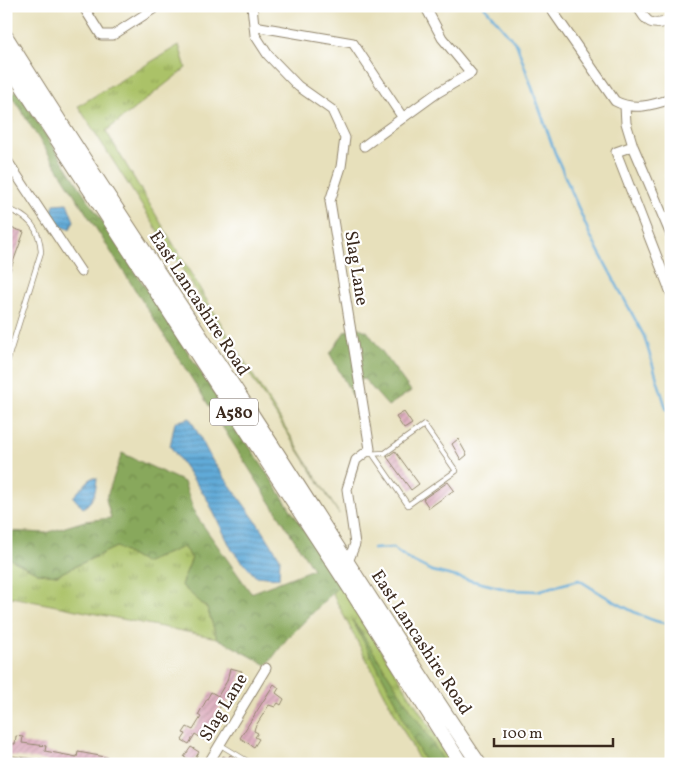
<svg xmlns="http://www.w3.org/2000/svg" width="677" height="770" viewBox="0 0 677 770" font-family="Vollkorn,serif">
<defs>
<pattern id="grass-tufts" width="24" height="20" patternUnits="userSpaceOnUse" patternTransform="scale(1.25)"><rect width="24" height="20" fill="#abc267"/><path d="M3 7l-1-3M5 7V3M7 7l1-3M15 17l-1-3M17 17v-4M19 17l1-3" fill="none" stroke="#8c9e54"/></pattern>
<pattern id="forest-crowns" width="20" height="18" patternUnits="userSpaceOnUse" patternTransform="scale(1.25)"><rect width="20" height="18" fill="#88a85c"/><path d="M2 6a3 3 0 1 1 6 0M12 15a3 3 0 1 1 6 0" fill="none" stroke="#70894b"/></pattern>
<pattern id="water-rules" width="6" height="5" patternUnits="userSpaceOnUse" patternTransform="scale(1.25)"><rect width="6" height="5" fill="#61aad8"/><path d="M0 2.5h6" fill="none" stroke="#518baf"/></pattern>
<pattern id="building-hatch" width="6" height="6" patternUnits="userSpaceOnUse" patternTransform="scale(1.25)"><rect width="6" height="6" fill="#d9a3b6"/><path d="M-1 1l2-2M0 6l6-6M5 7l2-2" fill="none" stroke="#b18593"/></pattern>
</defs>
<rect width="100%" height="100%" fill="#fff"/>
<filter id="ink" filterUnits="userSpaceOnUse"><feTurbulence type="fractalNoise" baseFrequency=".02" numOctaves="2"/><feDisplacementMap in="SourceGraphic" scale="10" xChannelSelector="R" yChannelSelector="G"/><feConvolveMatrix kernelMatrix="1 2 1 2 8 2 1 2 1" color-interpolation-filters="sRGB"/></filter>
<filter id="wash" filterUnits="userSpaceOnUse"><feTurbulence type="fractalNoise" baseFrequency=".0096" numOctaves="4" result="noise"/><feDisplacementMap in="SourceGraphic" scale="20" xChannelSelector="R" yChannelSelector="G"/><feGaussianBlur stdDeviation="1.12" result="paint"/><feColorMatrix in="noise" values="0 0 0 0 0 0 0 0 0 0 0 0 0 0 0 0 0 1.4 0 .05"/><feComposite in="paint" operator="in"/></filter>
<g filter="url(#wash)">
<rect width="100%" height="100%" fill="#e7e0bb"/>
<path fill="url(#grass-tufts)" stroke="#737642" d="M179 45 186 68 106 131 212 309 339 514 78 106Z
M116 547 144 563 183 547 192 558 181 585 207 608 217 638 6 596V557L38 573 57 575Z
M340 585 453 764H421L332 593Z"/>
<path fill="url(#forest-crowns)" stroke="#62693d" d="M17 91 340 585 286 640 267 665 217 638 207 608 181 585 192 558 183 547 144 563 116 547 57 575 38 573 6 557V531L46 533 85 521 111 518 106 499 122 453 184 482 195 514 251 593 313 569 11 95Z
M356 327 367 331 411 391 388 406 364 379 355 382 356 402 330 354 345 331Z
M352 620 360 631 446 764H426L405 724 398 705Z"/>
<path fill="url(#water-rules)" stroke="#4e6a7b" d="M67 203 74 221 70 229 57 225 52 212 54 204Z
M190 418 212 460 263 531 280 558 279 578 255 576 232 550 207 499 170 446 175 422Z
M91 478H97C96 491 94 501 83 508L73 497Z"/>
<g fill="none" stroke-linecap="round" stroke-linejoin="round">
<path stroke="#61aad8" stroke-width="2.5" d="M484 6 517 45 555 153 590 235 644 336 666 408 671 416
M373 549 393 548 408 559 432 571 510 590 537 591 579 580C596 591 653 627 671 623"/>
</g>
<g id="blocks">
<path fill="url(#building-hatch)" d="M6 226 24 232 7 279H6Z
M404 412 412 424 404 429 396 417Z
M458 439 467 455 461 460 452 444Z
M395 451 419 484 411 490 387 457Z
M448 482 454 490 429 508 423 499Z
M230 668 242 671 238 685 227 704 223 702 214 717 217 719 204 740 195 734 189 744 182 740 186 734 183 733 187 727 193 730 201 717 198 715 211 692 218 696 227 681Z
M274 684 279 688 276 693 284 699 281 705 278 703 275 707 269 705 255 727 254 731 258 733 255 737 259 739 254 747 240 738Z
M16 736 23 737 22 743 46 746 45 751 77 757 78 752 111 758 109 764H67L6 755V743L15 744Z
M191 747 199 752 193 762 184 757Z
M230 755 236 759 235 762 237 764H219L223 756 228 759Z"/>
</g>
</g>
<g filter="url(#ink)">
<use href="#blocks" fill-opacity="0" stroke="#91856c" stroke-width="1"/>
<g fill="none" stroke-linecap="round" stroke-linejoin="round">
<g stroke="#91856c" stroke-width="6">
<path id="service" d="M6 181 16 173
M6 209C28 215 40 228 41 252L6 365
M366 454 385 453 424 425 456 471 408 505 372 453
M219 744 252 764"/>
</g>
<g stroke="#91856c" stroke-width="11">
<path id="minor" d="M83 6 101 35H113L158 6
M252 6 255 35 268 55 298 86 332 110 345 138 341 167 330 201 370 449 356 460 347 489 355 544 348 562
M549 6 615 101C633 111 653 105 671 99
M637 6C648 24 650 26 671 21
M254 26 353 43 403 118
M625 106 626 123 633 146 671 235
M364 146 437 93 471 73 442 38 425 6
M633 146 616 152 671 293
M6 159 81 272
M208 764 266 668"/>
</g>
<g stroke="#91856c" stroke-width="16">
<path id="trunk" d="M6 37C85 164 169 288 251 413 327 530 401 648 479 764
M6 61 351 590 461 764"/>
</g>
<use href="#service" stroke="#fff" stroke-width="4.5"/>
<use href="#minor" stroke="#fff" stroke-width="9"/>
<use href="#trunk" stroke="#fff" stroke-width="14"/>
</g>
</g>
<g text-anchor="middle" stroke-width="4.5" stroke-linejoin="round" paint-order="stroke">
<rect fill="#fff" stroke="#766a62" stroke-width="1" x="210" y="398.5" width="48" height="27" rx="4"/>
<g font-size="16" font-weight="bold" fill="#3b2a1e">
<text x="234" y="418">A580</text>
</g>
<g font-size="18" fill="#3b2a1e" stroke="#fff">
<text transform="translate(357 268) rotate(81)" y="6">Slag Lane</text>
<text transform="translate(200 303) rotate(57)" y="6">East Lancashire Road</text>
<text transform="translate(422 642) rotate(57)" y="6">East Lancashire Road</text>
<text transform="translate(223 707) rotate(-59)" y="6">Slag Lane</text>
</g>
</g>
<rect width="677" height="770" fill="none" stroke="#fff" stroke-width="25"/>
<path d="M494 738v8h119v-8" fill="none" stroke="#3b2a1e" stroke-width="2.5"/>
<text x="502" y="738" font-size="15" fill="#3b2a1e" stroke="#ffffff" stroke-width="4" paint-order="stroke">100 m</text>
</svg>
